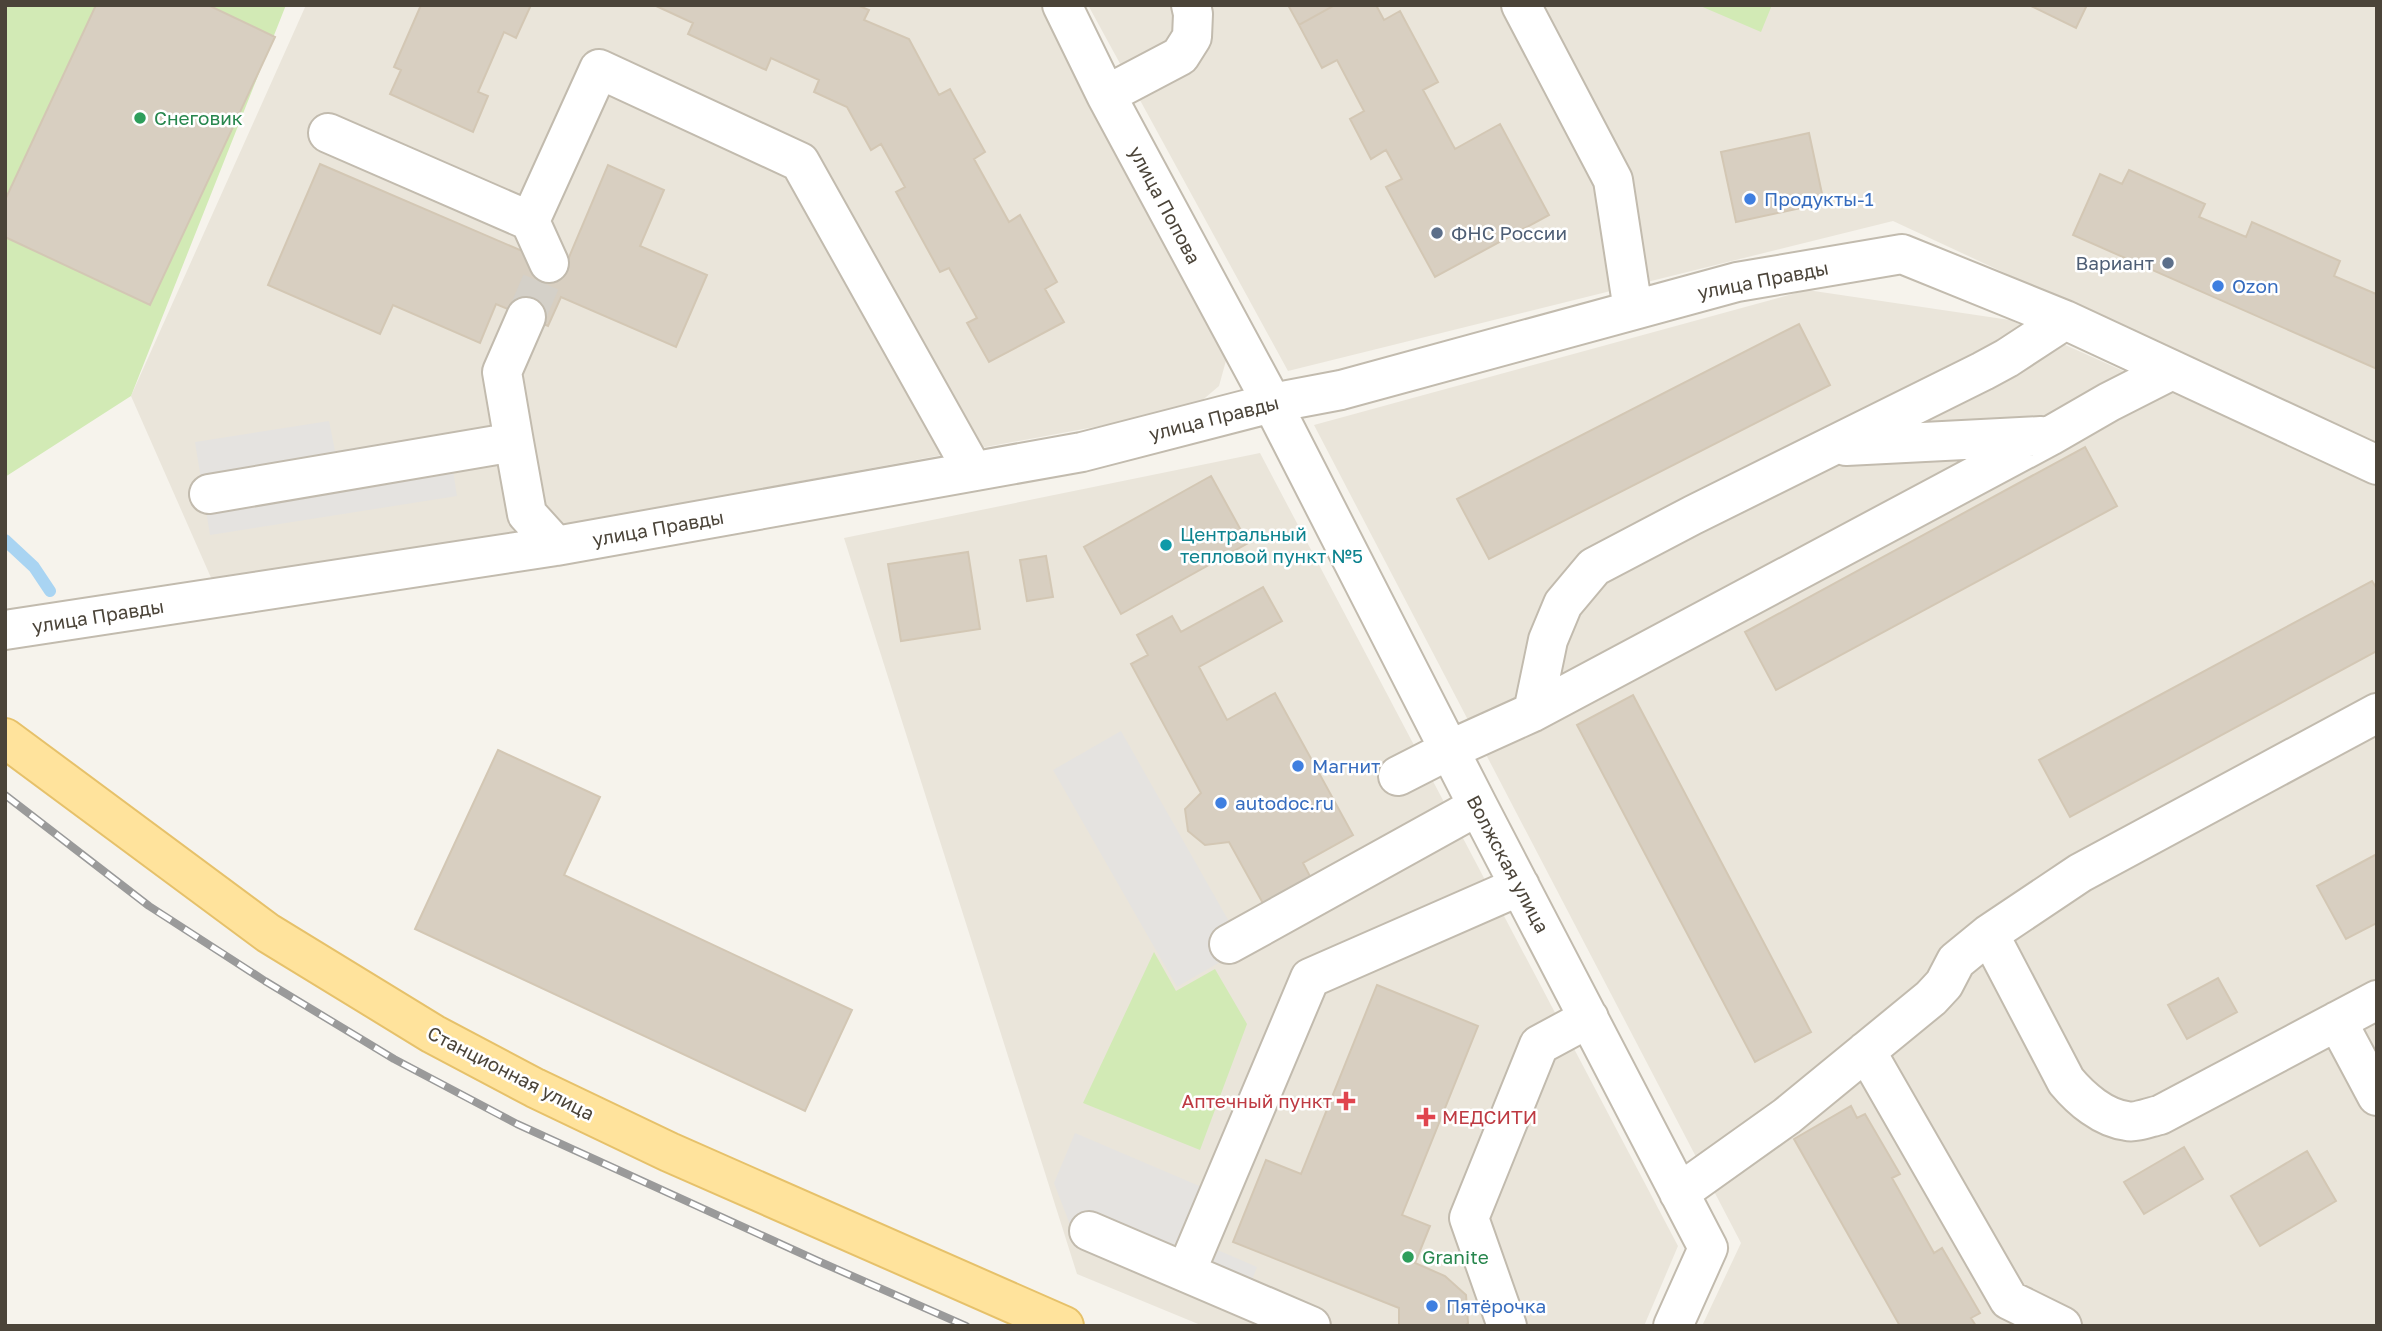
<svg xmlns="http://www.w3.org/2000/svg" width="2382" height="1331" viewBox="0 0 2382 1331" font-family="'Golos Text',sans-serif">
<rect width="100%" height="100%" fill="#f6f3ec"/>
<path fill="#eae5da" d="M306 5H1040L1227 357 1219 386 1192 409 216 589 131 396Z
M1088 5H2377V446L1893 221 1288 371Z
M1807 290 2010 320 2377 485V1326H1702L1741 1243 1314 425Z
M1260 453 1678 1246 1644 1326H1203L1077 1274 844 538Z"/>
<path fill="#d2eab5" d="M5 5H286L131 396 5 477Z
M1698 5H1772L1761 32Z
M1154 952 1176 991 1215 969 1247 1024 1200 1150 1083 1103Z"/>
<path fill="#e5e3e0" d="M329 421 335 451 447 433 457 496 210 535 195 442Z
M1121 731 1244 948 1177 987 1053 770Z
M1075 1133 1204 1188 1185 1236 1257 1267 1239 1313 1077 1243 1054 1183Z"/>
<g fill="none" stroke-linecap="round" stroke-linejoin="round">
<path stroke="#a9d4f2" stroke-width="12" d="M5 540 34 567 50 591"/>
</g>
<path fill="#d8cfc1" stroke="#d3c7b4" stroke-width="2" d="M96 5H208L275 37 150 305 5 237V200Z
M421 5H531L516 38 504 32 478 92 488 96 473 132 390 94 401 70 394 67Z
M654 5H857L869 10 864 20 909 39 939 95 950 89 985 152 974 159 1009 222 1020 215 1057 282 1045 289 1064 322 989 362 967 323 977 318 949 268 940 272 896 192 905 187 881 144 871 150 847 107 814 92 819 80 771 58 766 70 688 34 693 23Z
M1288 5H1335L1299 25Z
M1335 5H1376L1384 20 1400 11 1438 82 1423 90 1455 149 1500 124 1549 215 1435 277 1386 187 1402 179 1386 150 1371 159 1350 119 1364 111 1337 60 1322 68 1299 25Z
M2029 5H2087L2076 28Z
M1809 133 1824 203 1736 222 1721 152Z
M320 164 564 269 608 165 664 190 640 246 707 275 676 347 561 297 548 326 496 304 480 343 393 305 380 334 268 285Z
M2129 170 2205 204 2199 217 2246 237 2252 222 2340 261 2334 276 2376 294 2377 293V369L2073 235 2100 174 2122 184Z
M1799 324 1830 385 1489 559 1457 499Z
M2085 447 2117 506 1776 690 1745 632Z
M1211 476 1248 543 1121 614 1084 547Z
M968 552 980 629 901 641 888 564Z
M1046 556 1053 597 1027 601 1020 560Z
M2372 581 2377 589V651L2070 817 2039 760Z
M1263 587 1282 621 1199 667 1227 720 1275 693 1353 835 1303 863 1312 880 1265 907 1229 842 1205 845 1188 831 1185 809 1201 793 1131 664 1148 655 1137 635 1172 616 1181 632Z
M1633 695 1811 1032 1755 1062 1577 725Z
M498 750 600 797 564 875 852 1010 805 1111 415 929Z
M2377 854V923L2346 939 2317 886Z
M2218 978 2237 1012 2187 1039 2168 1005Z
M1377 985 1478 1026 1402 1215 1430 1226 1415 1263 1445 1276 1466 1295 1468 1323 1465 1326H1399V1308L1233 1242 1266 1160 1301 1174Z
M1851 1106 1857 1118 1865 1114 1900 1174 1892 1178 1934 1253 1942 1248 1980 1313 1971 1318 1976 1326H1900L1794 1139Z
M2184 1147 2203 1179 2144 1214 2124 1182Z
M2307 1151 2336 1201 2260 1246 2231 1196Z"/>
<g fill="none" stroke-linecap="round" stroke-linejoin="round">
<path stroke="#d4d0c8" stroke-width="38" stroke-dasharray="38 19" stroke-linecap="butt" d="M526 317 549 263"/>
<g stroke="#c2bbae" stroke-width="42">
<path id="minor" d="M1062 5 1106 95 1272 403 1478 806 1708 1248 1673 1326
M1521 5 1613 180 1633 310
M1106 95 1180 56 1192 37 1193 14 1191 5
M328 133 530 221 549 263
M530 221 599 69 800 162 973 471
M514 442 502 372 526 317
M1846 446 2041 436
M209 494 514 442 527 514 556 546
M5 630 556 546 1082 452 1272 403 1341 390 1737 282 1902 254 2065 320 2377 465
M1533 712 1548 640 1563 604 1594 567 1693 515 1983 371 2007 358 2065 320
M1398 776 1449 750 1533 712 2050 436 2109 402 2172 370
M1989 934 2066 1081C2081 1099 2103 1118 2127 1121 2136 1123 2150 1117 2160 1115L2377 1000
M1229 944 1478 806
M2337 1021 2377 1096
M1866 1051 2009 1300 2062 1326
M1679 1193 1787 1116 1931 998 1944 984 1956 961 1989 934 2080 873 2377 713
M1089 1231 1311 1326
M1186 1272 1310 978 1520 886
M1507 1326 1469 1218 1539 1045 1589 1018"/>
</g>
<g stroke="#e6c16a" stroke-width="42">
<path id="major" d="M5 738 268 933 433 1034 535 1088 669 1152 1064 1326"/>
</g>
<use href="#minor" stroke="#fff" stroke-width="38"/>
<use href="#major" stroke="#ffe39c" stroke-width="38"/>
<g stroke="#9a9a9a" stroke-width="8">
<path id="rail" d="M5 795 149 906 265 981 394 1059 517 1124 818 1261 966 1326"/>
</g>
<use href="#rail" stroke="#fff" stroke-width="5" stroke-dasharray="16" stroke-linecap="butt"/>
</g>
<g fill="#2e9e5b" stroke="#fff" stroke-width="2.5">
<circle cx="140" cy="118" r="7"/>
<circle cx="1408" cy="1257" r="7"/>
</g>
<g fill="#3f7fe0" stroke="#fff" stroke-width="2.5">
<circle cx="1750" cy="199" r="7"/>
<circle cx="2218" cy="286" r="7"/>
<circle cx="1298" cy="766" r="7"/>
<circle cx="1221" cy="803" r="7"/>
<circle cx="1432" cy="1306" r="7"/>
</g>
<g fill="#5c6f8a" stroke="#fff" stroke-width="2.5">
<circle cx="1437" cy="233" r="7"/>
<circle cx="2168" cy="263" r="7"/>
</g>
<circle fill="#0f9aa8" stroke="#fff" stroke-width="2.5" cx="1166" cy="545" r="7"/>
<g fill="#e0444e" stroke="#fff" stroke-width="2.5">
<path d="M1342.5 1090.5h7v7h7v7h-7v7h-7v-7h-7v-7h7z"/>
<path d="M1422.5 1106.5h7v7h7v7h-7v7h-7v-7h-7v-7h7z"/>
</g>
<g text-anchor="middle" stroke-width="5" stroke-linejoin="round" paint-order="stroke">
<g font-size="19" fill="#27864d" stroke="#fff" text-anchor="start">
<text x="154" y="125">Снеговик</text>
<text x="1422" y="1264">Granite</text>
</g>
<g font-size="19" fill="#366cbe" stroke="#fff" text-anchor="start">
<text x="1764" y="206">Продукты-1</text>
<text x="2232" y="293">Ozon</text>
<text x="1312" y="773">Магнит</text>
<text x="1235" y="810">autodoc.ru</text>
<text x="1446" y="1313">Пятёрочка</text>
</g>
<g font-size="19" fill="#4b4439" stroke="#fff">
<text transform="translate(1165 205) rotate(62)" y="7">улица Попова</text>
<text transform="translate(1763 280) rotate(-11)" y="7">улица Правды</text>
<text transform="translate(1214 418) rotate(-14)" y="7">улица Правды</text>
<text transform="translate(658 528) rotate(-10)" y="7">улица Правды</text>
<text transform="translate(98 616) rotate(-9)" y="7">улица Правды</text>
<text transform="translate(1508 864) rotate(62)" y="7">Волжская улица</text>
<text transform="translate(511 1073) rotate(27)" y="7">Станционная улица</text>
</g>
<g font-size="19" fill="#4e5e75" stroke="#fff" text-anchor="start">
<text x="1451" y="240">ФНС России</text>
<text x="2154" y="270" text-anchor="end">Вариант</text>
</g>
<g font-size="19" fill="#0d838f" stroke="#fff" text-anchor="start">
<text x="1180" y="541">Центральный<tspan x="1180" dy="22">тепловой пункт №5</tspan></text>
</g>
<g font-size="19" fill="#be3a42" stroke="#fff" text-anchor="end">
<text x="1332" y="1108">Аптечный пункт</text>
<text x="1442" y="1124" text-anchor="start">МЕДСИТИ</text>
</g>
</g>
<rect width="2382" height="1331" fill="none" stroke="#4b4439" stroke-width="14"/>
</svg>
